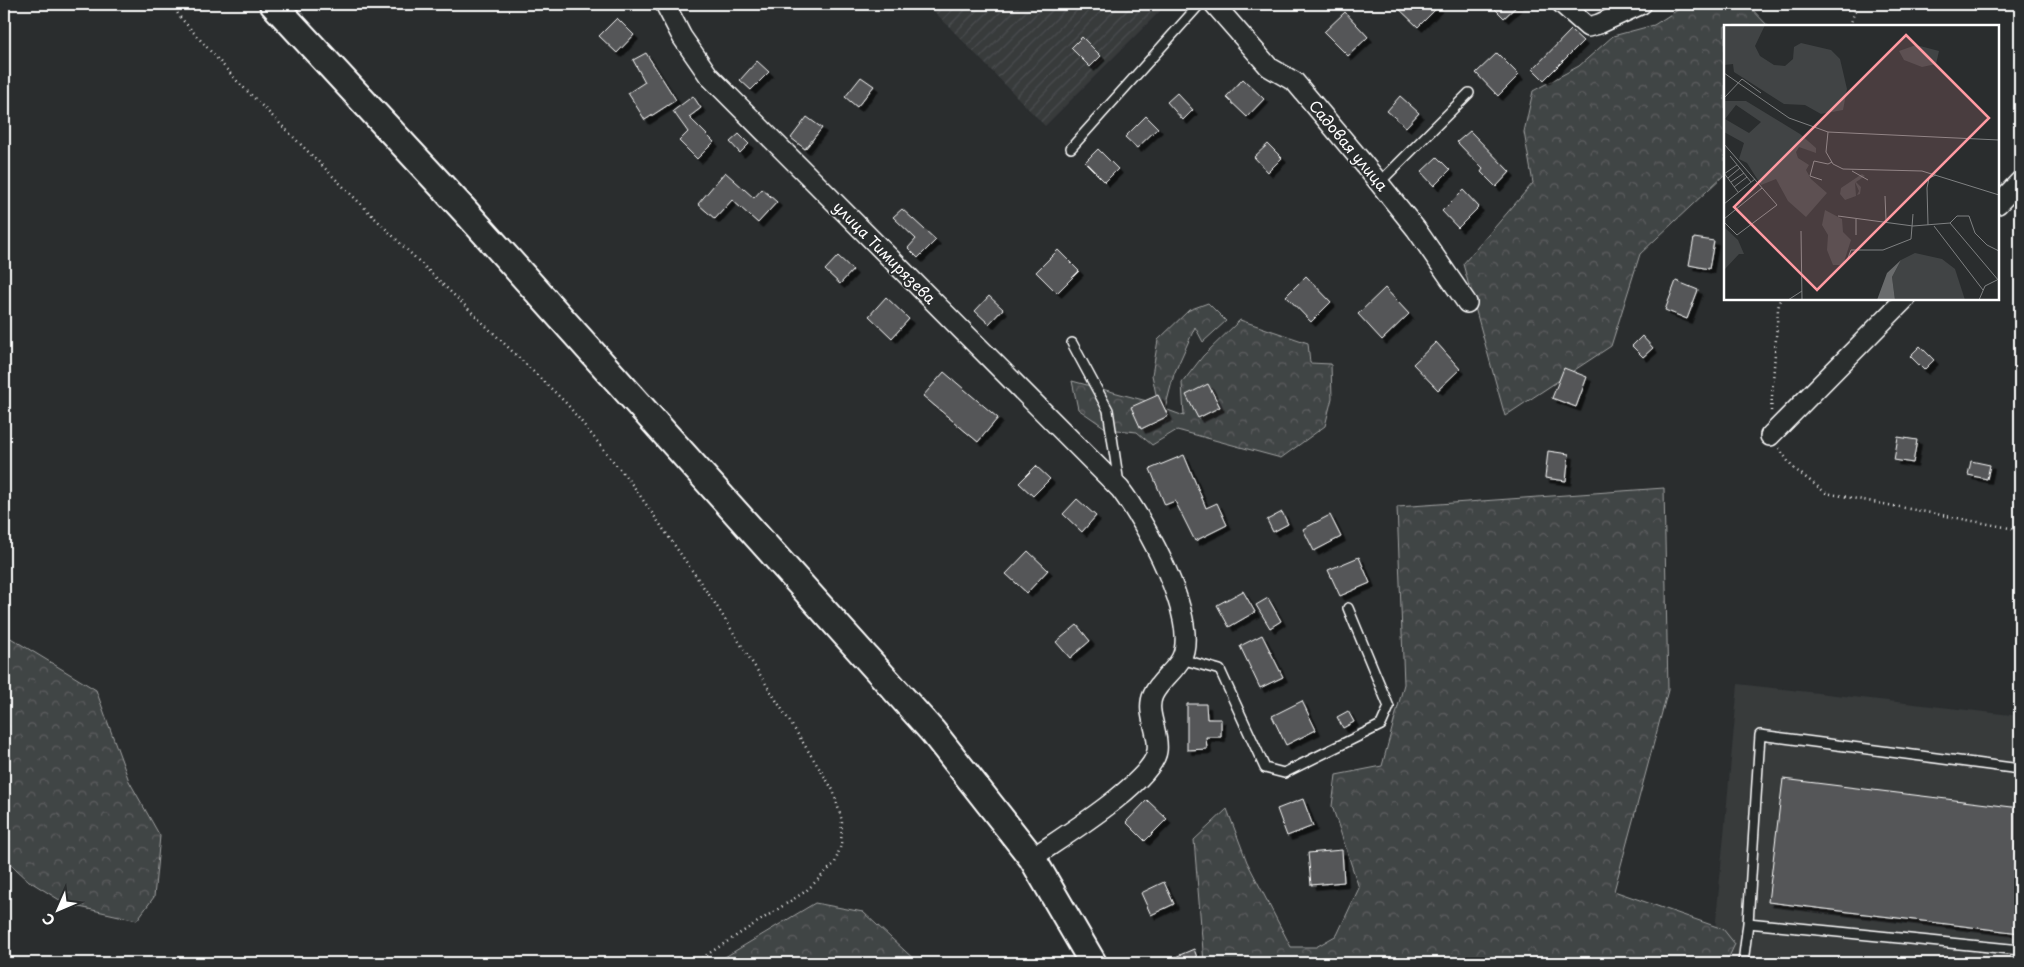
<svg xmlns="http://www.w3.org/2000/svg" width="2024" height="967" viewBox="0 0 2024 967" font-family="'Playpen Sans',sans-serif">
<defs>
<pattern id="industrial-furrows" width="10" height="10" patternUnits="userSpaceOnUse" patternTransform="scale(1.25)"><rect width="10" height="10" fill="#373a3b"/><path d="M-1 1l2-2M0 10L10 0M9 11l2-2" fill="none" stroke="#4b4e4f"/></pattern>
<pattern id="forest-crowns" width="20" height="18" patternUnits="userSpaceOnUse" patternTransform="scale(1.25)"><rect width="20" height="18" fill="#414445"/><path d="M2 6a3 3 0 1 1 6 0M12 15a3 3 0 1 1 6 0" fill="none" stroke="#5e6061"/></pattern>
<filter id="shadow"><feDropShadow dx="4.5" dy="4.5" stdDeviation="0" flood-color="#0009"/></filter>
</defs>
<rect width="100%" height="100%" fill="#2a2d2e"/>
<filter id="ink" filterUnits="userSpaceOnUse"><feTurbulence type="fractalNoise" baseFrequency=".02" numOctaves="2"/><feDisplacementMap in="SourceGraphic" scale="10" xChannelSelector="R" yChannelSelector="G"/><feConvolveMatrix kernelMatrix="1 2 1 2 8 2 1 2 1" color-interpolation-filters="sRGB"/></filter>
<g filter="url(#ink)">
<path fill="#373a3b" d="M1738 684 2020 716V963H1712Z"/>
<path fill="url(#industrial-furrows)" d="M927 4H1167L1045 126Z"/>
<path fill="url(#forest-crowns)" stroke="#a0a2a2" d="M1687 4H1747L1768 26H1725V174L1640 254 1611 346 1505 416 1463 264 1533 183 1524 132 1533 91 1579 66 1613 36 1654 25Z
M1208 303 1226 321 1203 342 1195 327 1174 374 1165 409 1184 416 1182 383 1203 356 1240 320 1308 343 1310 363 1331 364 1332 398 1325 426 1281 458 1177 430 1152 445 1137 432 1107 429 1078 409 1072 381 1158 404 1152 375 1158 340 1189 310Z
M1664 488 1668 690 1614 891 1723 929 1735 944 1728 959V963H1204L1194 840 1227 809 1247 862 1291 947H1316L1337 935 1359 888 1332 806 1336 775 1382 766 1404 684 1397 507Z
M4 634 96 690 129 781 160 836 154 897 137 920 66 904 29 881 4 858Z
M815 903 863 912 918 963H715Z"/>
<path fill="#555758" stroke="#fff" filter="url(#shadow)" d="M1394 4H1441L1418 27Z
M1490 4H1519L1504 18Z
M1345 12 1368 37 1348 56 1324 32Z
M617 18 634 35 617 53 599 36Z
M1571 30 1583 41 1544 80 1533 69Z
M1082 37 1101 56 1090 67 1071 48Z
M646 53 676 100 645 120 628 93 645 82 633 60Z
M1497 53 1519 75 1498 96 1476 73Z
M757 61 769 72 751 90 740 80Z
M861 77 874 86 857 107 845 97Z
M1243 79 1264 99 1247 117 1226 97Z
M1177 93 1193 110 1183 120 1167 102Z
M693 96 701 108 689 117 714 142 697 159 679 141 688 132 673 111Z
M1400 96 1419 113 1406 127 1387 111Z
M1146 116 1158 128 1137 148 1125 137Z
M807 117 822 128 805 149 791 138Z
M1470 131 1510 172 1496 187 1481 172 1483 169 1457 142Z
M739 134 749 144 740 153 730 142Z
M1268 144 1282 158 1268 172 1254 157Z
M1098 149 1118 169 1105 182 1085 162Z
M1437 157 1450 170 1434 186 1421 172Z
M725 172 754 198 762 189 777 202 758 223 732 200 715 219 698 204Z
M1463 190 1479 207 1458 228 1442 211Z
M902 209 936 240 918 258 908 248 916 239 893 217Z
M1694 238 1714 241 1709 269 1689 265Z
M1058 250 1079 271 1057 293 1036 272Z
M838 256 853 270 840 284 825 270Z
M1306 276 1331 302 1311 322 1286 296Z
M1676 281 1698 290 1687 319 1665 310Z
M1385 288 1409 314 1382 340 1358 314Z
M989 296 1003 309 989 324 975 311Z
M886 297 909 319 892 338 869 316Z
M1642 336 1653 348 1643 357 1632 346Z
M1436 342 1460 369 1438 390 1413 364Z
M1920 346 1934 360 1924 370 1910 356Z
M1564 368 1587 377 1576 407 1552 398Z
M944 372 998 418 978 442 923 396Z
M1208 384 1220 407 1198 418 1186 395Z
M1158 395 1168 416 1141 429 1131 407Z
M1898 437 1917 440 1913 463 1894 460Z
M1548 451 1569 454 1566 481 1545 478Z
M1184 455 1206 508 1217 503 1227 525 1195 541 1175 501 1165 505 1150 469Z
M1971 461 1990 465 1987 479 1968 475Z
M1036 466 1050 479 1033 496 1019 483Z
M1077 499 1096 516 1082 532 1063 514Z
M1282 512 1288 524 1273 532 1267 520Z
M1330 515 1341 537 1314 551 1303 529Z
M1028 551 1048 570 1027 593 1006 574Z
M1359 557 1370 583 1340 596 1328 570Z
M1243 591 1255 612 1229 627 1217 605Z
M1268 598 1281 621 1270 628 1256 605Z
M1077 625 1090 641 1070 658 1056 642Z
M1262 635 1283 677 1260 688 1240 646Z
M1302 701 1316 730 1286 745 1272 716Z
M1187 704H1206L1207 719H1221V737H1206L1207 749 1187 750Z
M1348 711 1354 722 1343 728 1337 717Z
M1783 779 2020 808V933L1768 902Z
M1303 799 1313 826 1287 836 1277 809Z
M1147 800 1167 819 1145 841 1126 822Z
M1342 850 1344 882 1311 885 1308 853Z
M1164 882 1174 904 1151 915 1141 893Z
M1194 949 1199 963H1161Z"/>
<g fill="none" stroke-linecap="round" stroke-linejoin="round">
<g stroke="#fff" stroke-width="12">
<path id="service" d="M1071 148 1200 4
M1379 183 1469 93
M1072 343 1108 410 1119 484
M1181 659 1220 670 1265 768 1284 773 1381 725 1389 707 1348 608
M1748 923 2020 950
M1743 963 1748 923 1760 735 2020 769"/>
</g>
<g stroke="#fff" stroke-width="22">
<path id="minor" d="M665 4 682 37 709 76 1120 489C1144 520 1201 621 1181 659 1174 672 1159 681 1153 695 1145 712 1160 733 1157 751 1153 782 1059 839 1032 858
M1214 4 1269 67 1295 82 1363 163 1416 229 1467 303
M1562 4 1588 27 1599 24 1642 4
M1998 204 2020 181
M1770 436 1905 299"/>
</g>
<g stroke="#fff" stroke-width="30">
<path id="secondary" d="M273 4 465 211 933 732 1032 858 1093 963"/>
</g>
<path stroke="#fff" stroke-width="2.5" stroke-dasharray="1 4" stroke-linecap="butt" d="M173 4 179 16 237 81 404 247 567 404 634 487 714 602 833 790 842 821 841 845 835 863 806 891 694 963
M1850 26 1857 4
M1771 411 1778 309 1780 299
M1779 448 1792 467 1826 493 2020 530"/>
<use href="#service" stroke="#2a2d2e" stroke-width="9"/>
<use href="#minor" stroke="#2a2d2e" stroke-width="19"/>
<use href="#secondary" stroke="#2a2d2e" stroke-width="26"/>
</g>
</g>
<g text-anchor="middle" stroke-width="4" stroke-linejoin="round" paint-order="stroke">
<g font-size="15" fill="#fff" stroke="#2a2d2e">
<text transform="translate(1348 146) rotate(50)" y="5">Садовая улица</text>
<text transform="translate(884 253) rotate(45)" y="5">улица Тимирязева</text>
</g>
</g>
<g transform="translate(1724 25)">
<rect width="275" height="275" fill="#2a2d2e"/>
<path d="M0 0H41L31 21 36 31 50 40 61 41 69 34 70 22 77 18 107 25 116 34 123 64 119 85 97 89 81 80 60 79 10 47 9 39 0 40ZM192 20 215 26 212 39 198 42 180 35 175 26ZM0 76H22L76 109 92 123V128L75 122 72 127 74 133 85 140 82 145 87 154 103 168 82 192 64 176 52 154 37 160 23 138 15 134 20 118 0 107ZM12 80 37 97 25 108 1 94ZM138 149 141 151 132 157 137 162 136 169 133 170 135 166 131 157 132 171 121 175 116 169 117 163ZM101 185 118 194 119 207 127 215 119 240H109L103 225 104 210 98 200ZM0 202 14 215 20 229H15L1 244Z" fill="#414445" fill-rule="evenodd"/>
<path d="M191 228 218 234 231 244 241 275H171L168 252 177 235Z" fill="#414445"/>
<path d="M177 235 168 252 171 275H153L163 248Z" fill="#6a6c6d"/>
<path fill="none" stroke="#7f8182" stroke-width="1" d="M0 48 65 93 104 107 275 115M0 73 18 54 37 68M104 107 102 127 109 139 119 144 198 146 275 170M0 119 53 180 13 210 0 197M6 131 27 157M128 146 144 155M0 148 14 167M0 149 13 140M4 153 16 143M98 155 86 151 90 136 104 139 108 137M7 157 20 148M10 162 23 152M161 171 162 195M0 179 31 154M114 191 189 201 226 198 275 256M0 194 38 163M226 198 233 191H245L251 208 263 220 275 226M204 200 203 163 205 153 212 150M210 201 259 265M77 206 78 275M132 210V194M124 233 127 225H159L187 214 189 189M64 275 78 266M255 275 261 261 273 255"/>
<path fill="#ff9aa2" fill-opacity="0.15" stroke="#ff9aa2" stroke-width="2.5" d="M182 10 265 93 93 265 10 182Z"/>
<rect width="275" height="275" fill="none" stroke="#fff" stroke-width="2.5"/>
</g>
<rect width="2024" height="967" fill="none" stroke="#2a2d2e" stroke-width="20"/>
<rect x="10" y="10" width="2004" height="947" fill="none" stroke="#fff" stroke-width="2" filter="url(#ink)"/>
<g transform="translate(58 910) rotate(225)" stroke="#2a2d2e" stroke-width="4" paint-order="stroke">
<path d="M0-4L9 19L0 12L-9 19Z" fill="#ffffff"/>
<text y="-8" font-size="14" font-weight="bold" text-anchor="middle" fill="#ffffff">С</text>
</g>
</svg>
